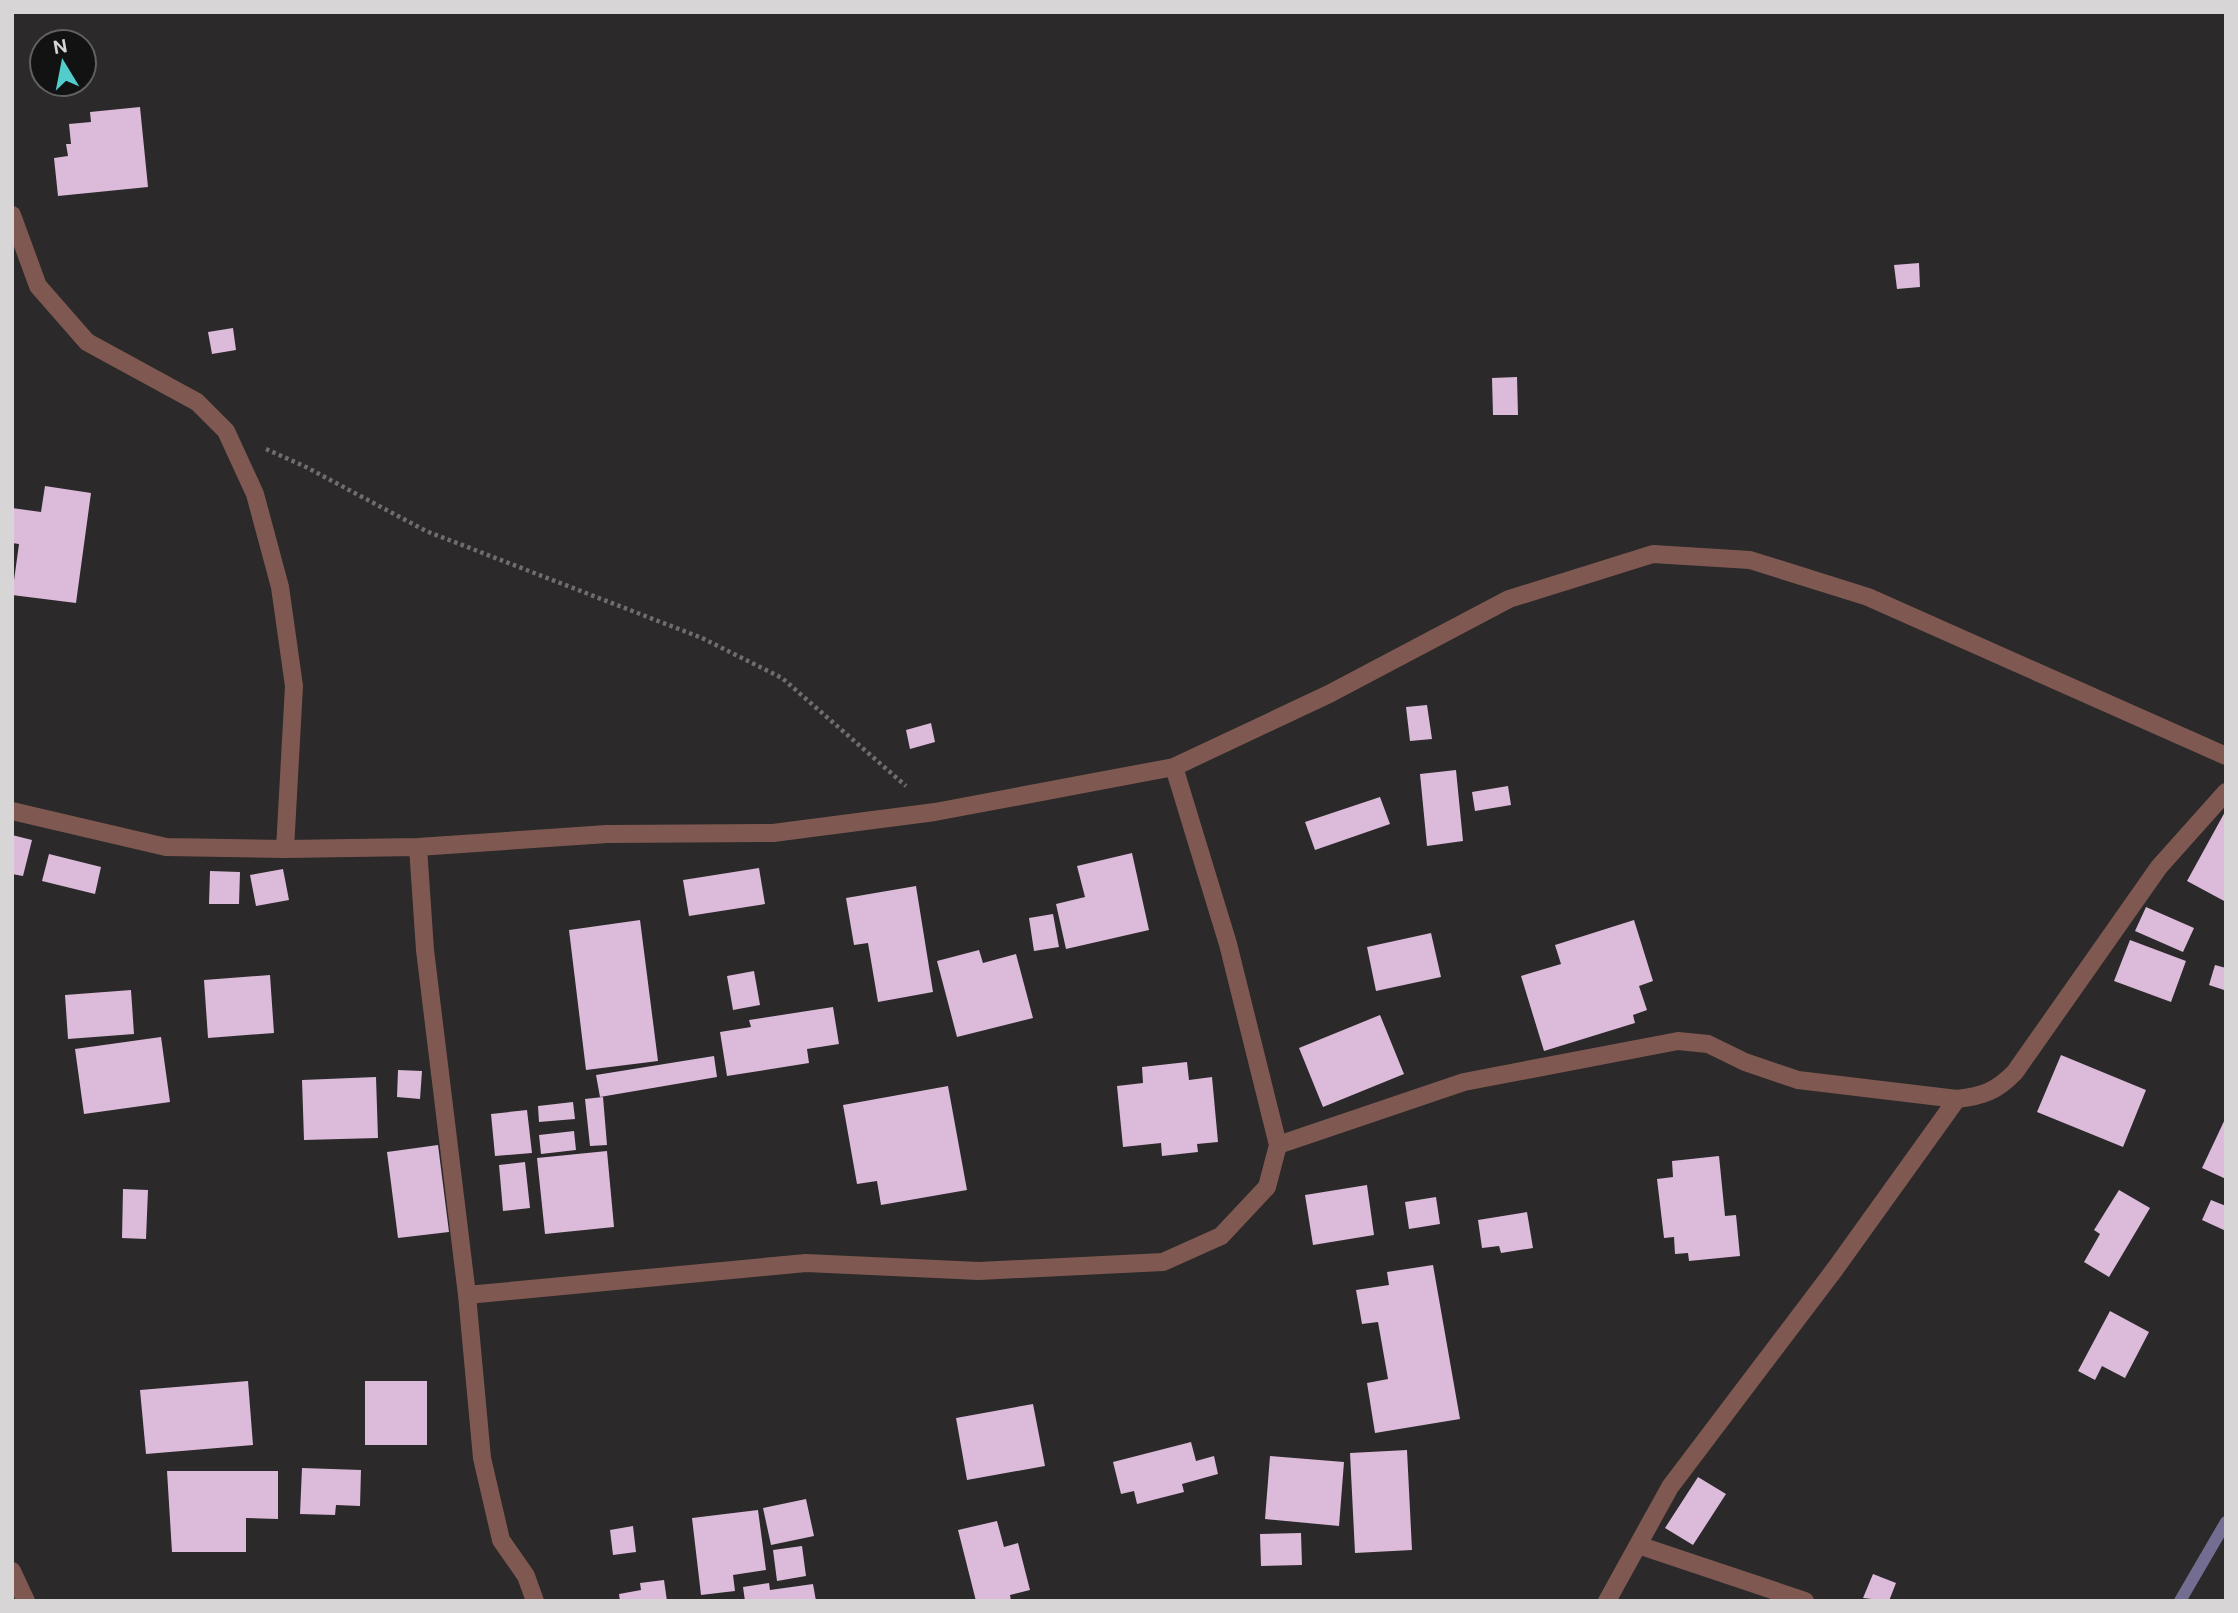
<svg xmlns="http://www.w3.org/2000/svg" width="2238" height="1613" viewBox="0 0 2238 1613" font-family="'DM Sans',sans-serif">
<rect width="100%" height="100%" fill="#2b2929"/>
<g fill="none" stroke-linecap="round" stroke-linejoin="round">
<path stroke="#746d92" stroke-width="12" d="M2180 1601 2226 1522"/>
</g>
<path fill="#dbbada" d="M140 107 148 187 58 196 54 158 68 156 66 144H71L69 124 91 122 90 112Z
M1919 263 1920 287 1897 289 1894 265Z
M233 328 236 350 212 354 208 332Z
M1517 377 1518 415H1493L1492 378Z
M45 486 91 493 76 603 12 595 19 544 12 543V508L41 512Z
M1427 705 1432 739 1410 741 1406 707Z
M931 723 935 742 910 749 906 730Z
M1456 770 1463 841 1427 846 1420 774Z
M1508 786 1511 805 1475 811 1472 792Z
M1380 797 1390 824 1315 850 1305 822Z
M2226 810V902L2187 881Z
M12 835 32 840 23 876 12 874Z
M1132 853 1149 930 1066 949 1056 904 1085 897 1077 866Z
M49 854 101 867 95 894 42 881Z
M759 868 765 904 689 916 683 880Z
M283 869 289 900 256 906 250 875Z
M210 871 240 872 239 904H209Z
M916 886 933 992 878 1002 868 943 854 945 846 898Z
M2146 907 2194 928 2183 952 2135 931Z
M1053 914 1059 947 1034 951 1029 918Z
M640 920 658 1061 586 1070 569 930Z
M1634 920 1653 981 1639 986 1647 1010 1633 1015 1635 1023 1544 1051 1521 976 1561 964 1555 945Z
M1431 933 1441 977 1376 991 1367 947Z
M2130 940 2186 961 2171 1002 2114 981Z
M979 950 983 963 1016 954 1033 1018 957 1037 937 961Z
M2215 965 2226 968 2224 990 2209 985Z
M754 971 760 1005 733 1010 727 976Z
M270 975 274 1033 208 1038 204 980Z
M131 990 134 1034 68 1039 65 995Z
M833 1007 839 1044 807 1049 809 1063 727 1076 720 1032 751 1027 749 1020Z
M1380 1015 1404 1074 1323 1107 1299 1048Z
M161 1037 170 1102 84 1114 75 1049Z
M2061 1055 2146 1090 2123 1147 2037 1112Z
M714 1056 717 1077 600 1097 596 1075Z
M1187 1062 1189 1080 1212 1077 1218 1142 1197 1144 1198 1152 1162 1156 1161 1143 1123 1147 1117 1086 1143 1083 1142 1067Z
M398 1070 422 1071 420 1099 397 1097Z
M376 1077 378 1138 304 1140 302 1080Z
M948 1086 967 1190 881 1205 877 1181 857 1184 843 1105Z
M603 1097 607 1145 590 1146 585 1099Z
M573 1102 575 1119 539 1122 538 1106Z
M527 1110 532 1153 495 1156 491 1114Z
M2226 1117V1179L2202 1168Z
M574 1131 576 1150 541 1154 539 1135Z
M438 1145 449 1232 398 1238 387 1152Z
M607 1151 614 1227 545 1234 537 1158Z
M1719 1156 1725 1216 1736 1215 1740 1256 1689 1261 1688 1253 1675 1254 1674 1237 1664 1238 1657 1179 1673 1177 1672 1161Z
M525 1162 530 1208 503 1211 499 1165Z
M1367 1185 1374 1235 1313 1245 1305 1195Z
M123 1189 148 1190 146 1239 122 1238Z
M2119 1190 2150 1208 2109 1277 2084 1262 2100 1234 2094 1230Z
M1436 1197 1440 1224 1409 1229 1405 1202Z
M2211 1200 2226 1206V1231L2202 1220Z
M1527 1212 1533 1248 1501 1253 1499 1246 1482 1248 1478 1220Z
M1433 1265 1460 1419 1375 1433 1367 1383 1388 1379 1378 1322 1362 1324 1356 1290 1389 1285 1387 1272Z
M2110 1311 2149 1332 2125 1378 2102 1366 2095 1380 2078 1371Z
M248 1381 253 1445 146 1454 140 1390Z
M365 1381H427V1445H365Z
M1033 1404 1045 1466 967 1480 956 1418Z
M1191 1442 1196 1461 1214 1456 1218 1474 1182 1484 1184 1492 1137 1504 1134 1491 1121 1494 1113 1462Z
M1407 1450 1412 1550 1355 1553 1350 1453Z
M1270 1456 1344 1462 1339 1526 1265 1519Z
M302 1468 361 1470 360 1506 336 1505 335 1515 300 1514Z
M167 1471H278V1519L246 1518V1552H172Z
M1698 1477 1726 1494 1693 1545 1665 1528Z
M806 1499 814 1536 771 1545 763 1508Z
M758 1510 766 1570 733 1575 735 1591 701 1595 692 1518Z
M997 1521 1004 1547 1018 1543 1030 1590 1010 1595 1011 1601H976L958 1530Z
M633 1526 636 1552 613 1555 610 1530Z
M1301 1533 1302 1565 1261 1566 1260 1534Z
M802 1546 806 1576 777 1581 773 1550Z
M1873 1574 1896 1583 1889 1601 1863 1598Z
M664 1580 667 1601H620L619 1594 641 1590 640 1583Z
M769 1583 770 1590 813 1584 816 1601H745L743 1587Z"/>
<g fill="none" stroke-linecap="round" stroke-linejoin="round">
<path stroke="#6f6d6d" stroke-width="4.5" stroke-dasharray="3.5 3.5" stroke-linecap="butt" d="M266 449 306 467 426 531 702 638 782 678 906 786"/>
<path stroke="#7f5951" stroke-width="18" d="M12 215 38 286 87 342 197 402 226 431 255 494 280 587 294 686 285 849
M12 811 166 847 285 849 418 847 607 834 773 833 935 812 1174 767 1329 694 1509 599 1653 554 1750 560 1868 597 2226 756
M418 847 425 950 467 1295 482 1458 501 1540 526 1576 535 1601
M1278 1145 1464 1082 1678 1041 1708 1044 1745 1062 1798 1080 1957 1099C1983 1096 1997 1091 2015 1072L2159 867 2226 792
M467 1295 806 1263 979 1271 1163 1262 1221 1236 1267 1187 1278 1145 1228 944 1174 767
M1638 1545 1805 1601
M12 1571 26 1601
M1607 1601 1670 1487 1835 1269 1957 1099"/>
</g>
<rect width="2238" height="1613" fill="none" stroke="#d7d5d5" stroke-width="28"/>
<g transform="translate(63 63) rotate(350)"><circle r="33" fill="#131212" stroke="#616060" stroke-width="2"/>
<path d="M0-5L12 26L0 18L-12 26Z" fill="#52cdcc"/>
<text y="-10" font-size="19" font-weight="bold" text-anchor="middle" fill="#d7d5d5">N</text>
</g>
</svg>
